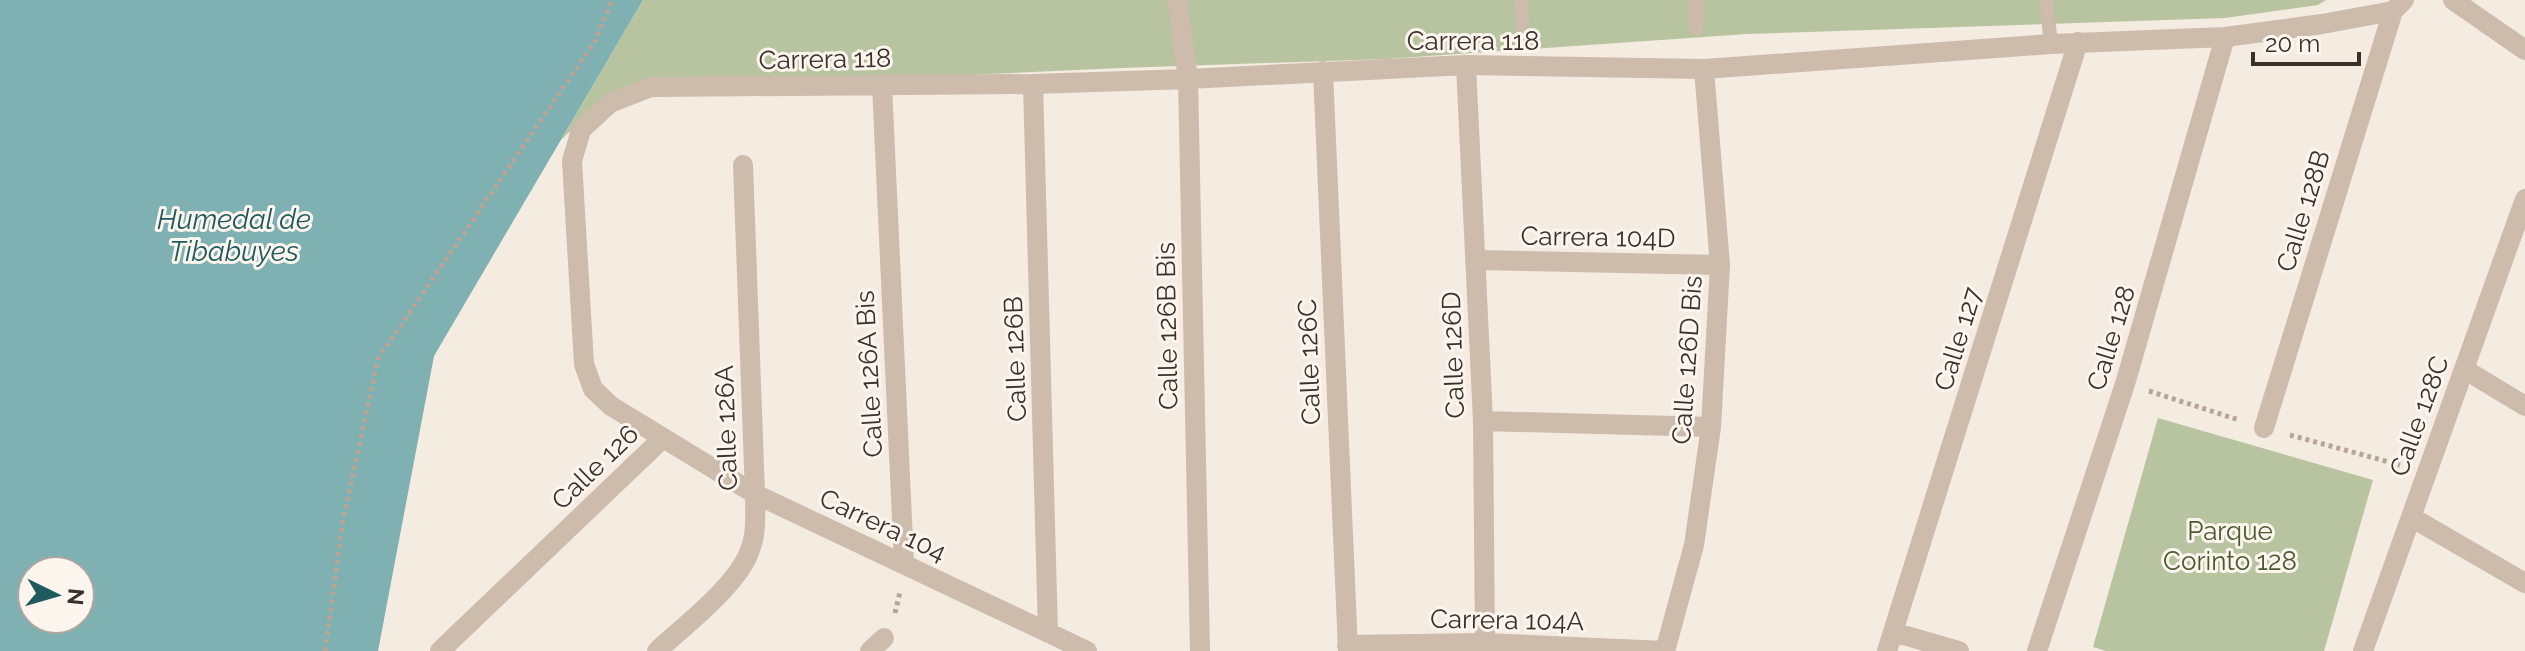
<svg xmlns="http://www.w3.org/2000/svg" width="2525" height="651" viewBox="0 0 2525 651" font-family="Raleway,sans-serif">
<rect width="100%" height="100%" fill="#f4ebe1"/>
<path fill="#b8c4a0" d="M643 0H2326L2318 5 2225 18 1747 34 1386 59 1121 68 773 84 602 100 561 140Z
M2158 418 2373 480 2324 651H2106L2093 647Z"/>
<path fill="#7fb0b2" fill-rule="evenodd" d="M0 0H643L434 356 378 651H0ZM32 571H80V619H32Z"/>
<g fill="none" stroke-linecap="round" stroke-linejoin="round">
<path stroke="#b9a596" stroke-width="5" stroke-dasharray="4 4" stroke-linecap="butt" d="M2149 391 2239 420
M2290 435 2400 465
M895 613 900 592
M325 651 343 520 378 359 595 41 612 0"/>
<path stroke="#cdbbac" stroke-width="14" d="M1521 0 1524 42
M1696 0V28
M2046 0 2051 44"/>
<path stroke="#cdbbac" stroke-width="20" d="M1177 0 1188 79 1200 651
M2453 0 2525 50
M1466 65 1483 421 1485 643
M1323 71 1348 651
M1033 84 1048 633
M882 85 904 563
M1475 260 1720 265
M2464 369 2525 406
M1483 421 1711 427
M2264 428 2393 11
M2411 517 2525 583
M1893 632 1959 651
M1347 645 1485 643 1665 651 1694 545 1711 427 1720 265 1704 69
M440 651 662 439
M657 651C685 625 738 585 750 550 757 533 755 512 755 494L743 165
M870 651 884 638
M1087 651 755 494 611 406 593 389 584 364 572 161 581 130 610 103 651 87 1033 84 1188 79 1466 65 1704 69 2051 44 2225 37 2322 24 2393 11 2404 0
M1887 651 2078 42
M2037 651 2125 384 2225 37
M2363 651 2525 199"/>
</g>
<g text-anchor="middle" stroke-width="6" stroke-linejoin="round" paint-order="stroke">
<g font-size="26" fill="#3b302b" stroke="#fbf5ee">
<text x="1473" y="50">Carrera 118</text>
<text transform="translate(825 59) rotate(-1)" y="9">Carrera 118</text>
<text transform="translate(2303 211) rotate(-73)" y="9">Calle 128B</text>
<text transform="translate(1598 237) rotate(1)" y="9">Carrera 104D</text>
<text transform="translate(1167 326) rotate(-91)" y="9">Calle 126B Bis</text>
<text transform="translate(2111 338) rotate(-73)" y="9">Calle 128</text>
<text transform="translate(1958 339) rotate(-73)" y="9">Calle 127</text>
<text transform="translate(1453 355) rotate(-92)" y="9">Calle 126D</text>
<text transform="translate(1015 359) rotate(-92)" y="9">Calle 126B</text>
<text transform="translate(1687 360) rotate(-86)" y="9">Calle 126D Bis</text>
<text transform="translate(1309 362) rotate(-92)" y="9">Calle 126C</text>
<text transform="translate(869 374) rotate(-93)" y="9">Calle 126A Bis</text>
<text transform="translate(2419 416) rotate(-70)" y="9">Calle 128C</text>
<text transform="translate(726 428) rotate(-92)" y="9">Calle 126A</text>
<text transform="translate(595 467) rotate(-44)" y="9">Calle 126</text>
<text transform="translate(883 525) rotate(25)" y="9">Carrera 104</text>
<text transform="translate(1507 620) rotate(1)" y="9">Carrera 104A</text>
</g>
<g font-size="26" fill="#4a5a2e" stroke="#fbf5ee">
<text x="2230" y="540">Parque<tspan x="2230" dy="30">Corinto 128</tspan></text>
</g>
<g font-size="28" font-style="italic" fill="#1f5a5e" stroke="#fbf5ee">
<text x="234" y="229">Humedal de<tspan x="234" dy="32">Tibabuyes</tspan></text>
</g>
</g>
<g transform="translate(56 595) rotate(95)"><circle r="38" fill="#fbf5ee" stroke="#aea6a0" stroke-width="2"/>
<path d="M0-6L14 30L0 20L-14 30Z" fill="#1f5a5e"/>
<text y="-12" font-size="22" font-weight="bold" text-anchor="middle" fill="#3b302b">N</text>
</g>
<path d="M2253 52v12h106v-12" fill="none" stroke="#3b302b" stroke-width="4"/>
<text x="2265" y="52" font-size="24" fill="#3b302b" stroke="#fbf5ee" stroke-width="6" paint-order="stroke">20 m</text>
</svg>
